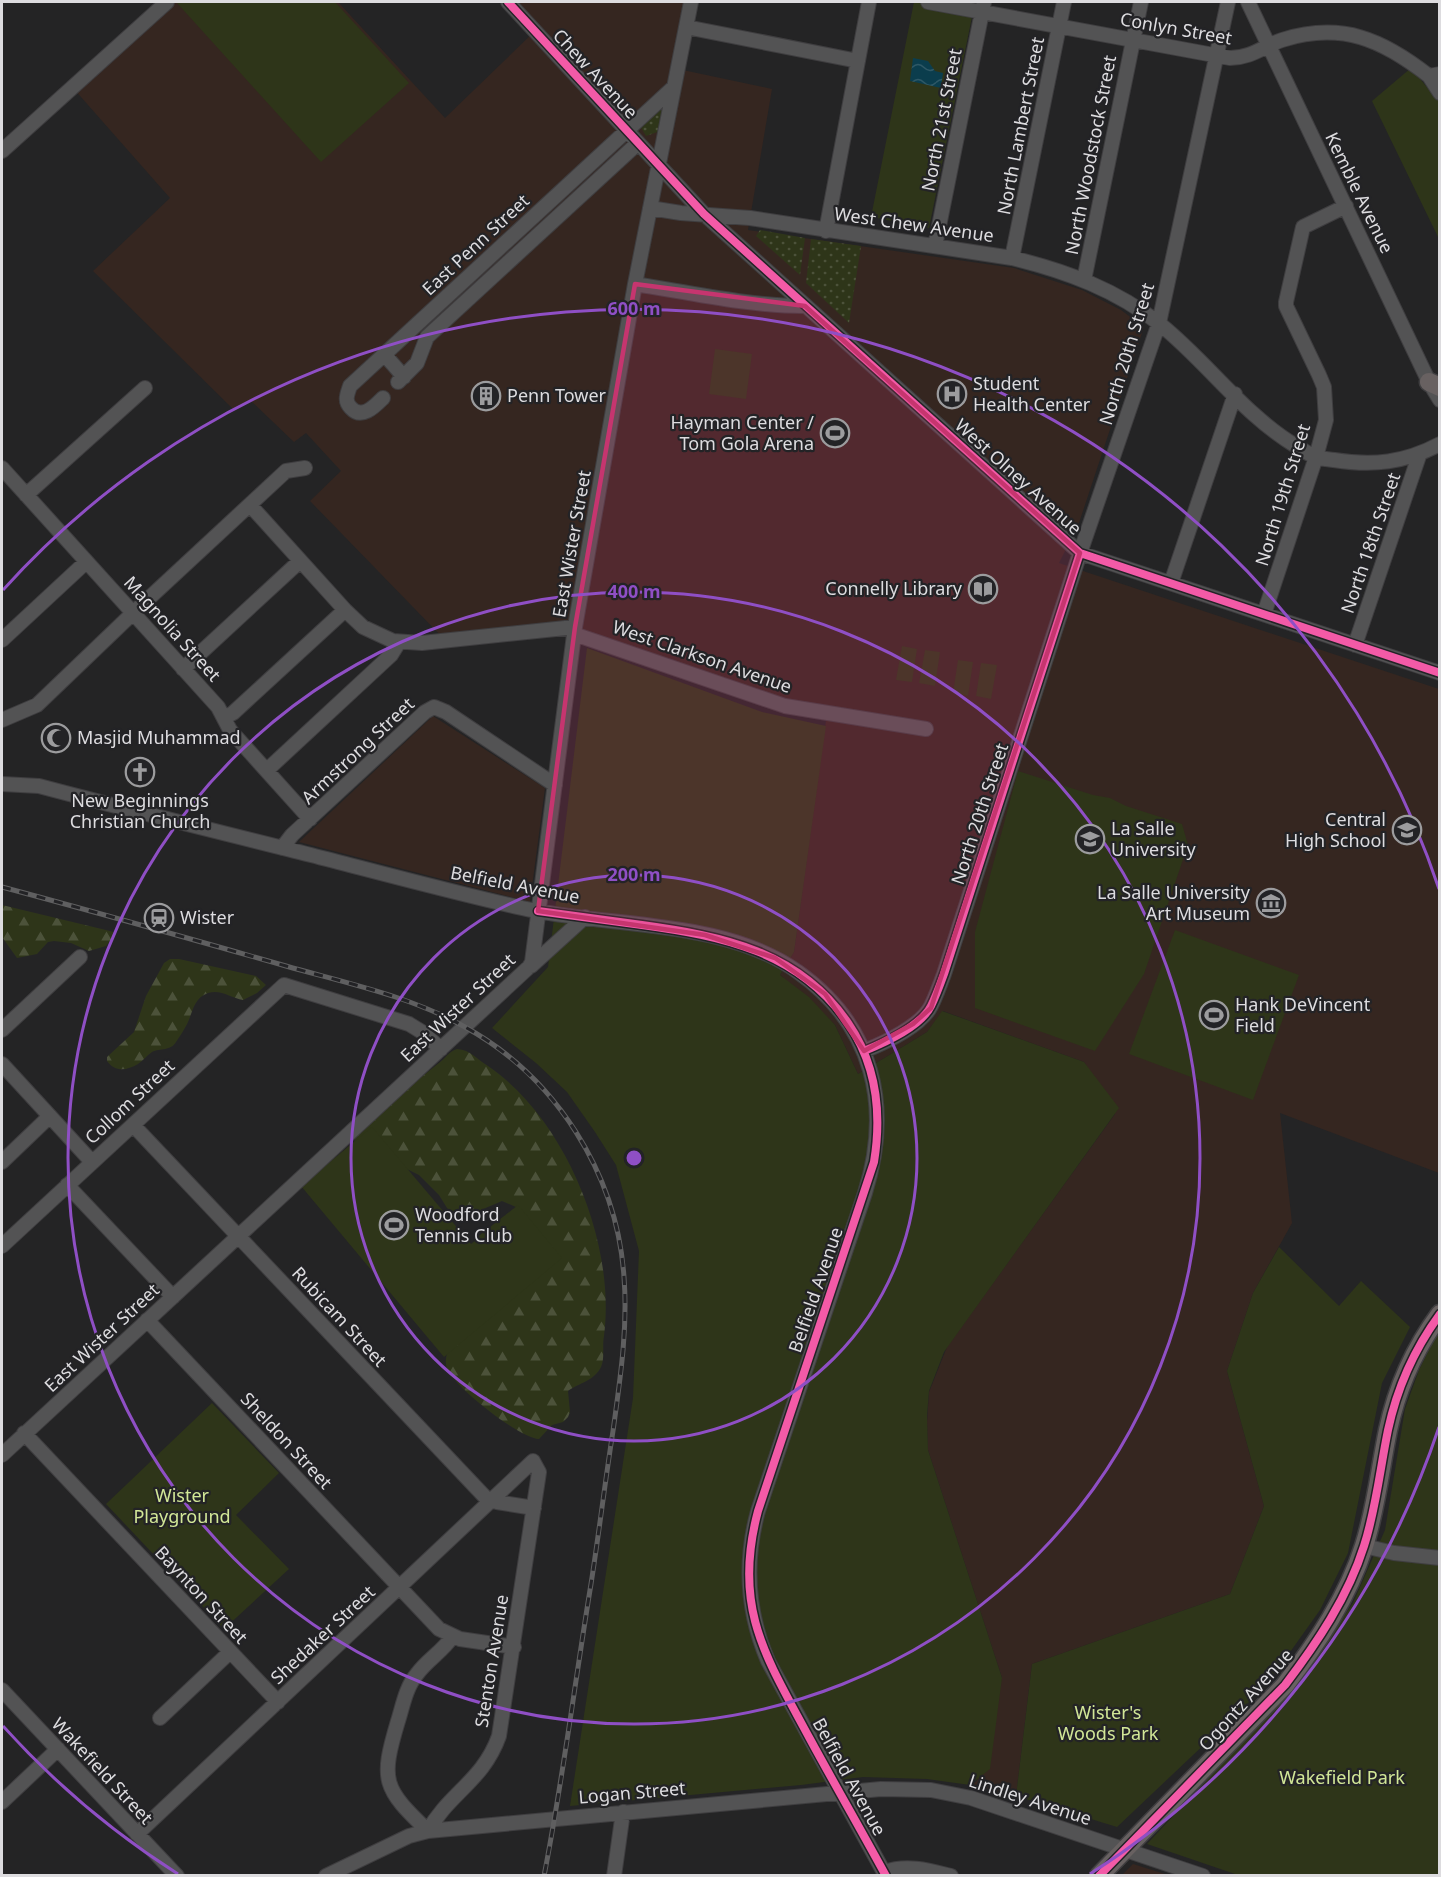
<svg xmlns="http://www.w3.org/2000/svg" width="1441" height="1877" viewBox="0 0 1441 1877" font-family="'Noto Sans',sans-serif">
<defs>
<pattern id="grass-dots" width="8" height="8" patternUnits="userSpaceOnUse" patternTransform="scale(1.5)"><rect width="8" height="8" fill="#2e3519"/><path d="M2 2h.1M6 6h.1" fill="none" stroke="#4c523a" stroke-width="1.8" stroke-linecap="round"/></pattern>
<pattern id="forest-firs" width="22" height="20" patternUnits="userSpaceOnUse" patternTransform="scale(1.5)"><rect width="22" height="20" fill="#2e3519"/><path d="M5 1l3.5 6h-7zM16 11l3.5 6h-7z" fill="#4c523a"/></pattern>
<pattern id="water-waves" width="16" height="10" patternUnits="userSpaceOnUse" patternTransform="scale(1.5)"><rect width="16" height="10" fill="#0b3d4d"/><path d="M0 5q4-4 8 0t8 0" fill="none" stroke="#2e5866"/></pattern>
</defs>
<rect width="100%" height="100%" fill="#242425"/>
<path fill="#352620" d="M167 2H338L445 118 535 31 508 2H691L678 69 772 89 748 230 1014 268 1082 290 1121 310 1144 327 1079 523 1059 563 1439 689V1173L1280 1113 1292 1223 1253 1293 1227 1371 1264 1506 1230 1594 1032 1664 1016 1796 970 1785 977 1781 1002 1678 928 1450 927 1422 929 1392 947 1347 1115 1114 1084 1062 943 1011 927 1032 858 1074 835 1025 780 975 794 952 827 713 789 706 575 627 446 641 310 501 341 471 306 433 294 442 250 400 233 409 93 271 170 198 73 88Z
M433 716 545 788 530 902 299 842Z
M1133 1864 1168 1875H1122Z"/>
<path fill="url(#grass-dots)" d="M666 101 660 131 646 136 640 126Z
M760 230 805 238 800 275 756 236Z
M811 239 861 246 849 323 806 283Z"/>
<path fill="url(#forest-firs)" d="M2 905 110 931 113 932V937L106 946 89 951 71 943 54 941 48 942 37 954 17 958 2 937Z
M179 959 256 976 266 985 257 993 243 1000C231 998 221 989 208 993 194 998 193 1011 188 1022 187 1025 179 1038 176 1042 171 1051 160 1048 152 1052 147 1055 143 1061 138 1064 126 1071 115 1072 107 1061V1057L134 1032 146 996 164 963 170 959Z
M457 1049C471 1050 476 1059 488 1066 566 1119 616 1243 604 1336 602 1346 605 1358 601 1367 594 1381 579 1383 568 1391L570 1412 568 1417 563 1422 552 1425 539 1439C519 1438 453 1386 447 1368 445 1363 446 1358 447 1353L516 1207 502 1201 469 1215 452 1216 439 1195 419 1175 354 1143 356 1135C366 1129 372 1121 381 1113 399 1095 419 1079 439 1063 446 1058 448 1052 457 1049Z"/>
<path fill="#2e3519" d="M179 2H335L409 83 321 162 177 3Z
M914 2H975L929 228 871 217Z
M1411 68 1440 103 1439 239 1372 101Z
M715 349 752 354 746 399 709 394Z
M902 646 917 649 912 682 896 680Z
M587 648 762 712 826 726 794 952 780 975 809 997 835 1025 858 1074 927 1032 942 1011 1084 1062 1119 1108 944 1352 929 1391 927 1416 928 1450 1002 1678 990 1769 970 1785 927 1779 863 1777 801 1785 570 1806 633 1398 639 1251 616 1165 595 1132 567 1092 536 1063 492 1028 548 967Z
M925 650 940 652 935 686 919 683Z
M958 660 973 662 968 696 953 693Z
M981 663 997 665 991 699 976 696Z
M1018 771 1093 795 1110 798 1126 806 1182 824 1188 845 1144 974 1095 1051 975 1008V932Z
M1175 930 1299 975 1253 1100 1129 1054Z
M372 1127 471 1244 476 1240 475 1239 518 1205 562 1258 444 1357 301 1186Z
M1279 1247 1339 1306 1361 1281 1410 1327 1382 1383 1348 1553 1320 1610 1266 1686 1117 1827 1016 1796 1032 1664 1230 1594 1264 1506 1227 1371 1253 1293Z
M1439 1330V1875H1238L1147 1844 1296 1685 1353 1603 1385 1530 1405 1409 1419 1370Z
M212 1403 279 1473 236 1515 289 1569 224 1629 106 1504Z"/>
<path fill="url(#water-waves)" d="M913 58 928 61 935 71 943 73 941 88 910 81Z"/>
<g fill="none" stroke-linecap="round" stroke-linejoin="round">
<g stroke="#3f3e40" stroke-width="16">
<path id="minor" d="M508 2 704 214 1080 553 1440 673
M928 2 1230 58C1251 58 1264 46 1282 40 1342 21 1383 40 1429 76L1440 74
M1248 2 1429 382 1440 400
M686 27 858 61
M1429 76 1440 93
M2 151 167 2
M650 208 681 213 750 218 1012 258C1066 271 1117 290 1161 325 1207 362 1245 416 1296 446 1302 449 1309 455 1316 457 1321 459 1328 459 1334 460 1373 466 1404 463 1440 444
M826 231 869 2
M935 246 984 2
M1012 258 1064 2
M1084 280 1141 2
M635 284C691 293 749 306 805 306
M384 354 404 377
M398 382 417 363 427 337 638 143
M383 398C375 406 362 420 351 408 344 401 347 395 350 386L674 87
M2 468 218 707 230 730 310 819
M26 495 145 388
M250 505 345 610 363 627 393 641 422 643 575 627
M1171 583 1235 394
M1264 614 1316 457 1326 420 1324 387 1319 375 1286 306V302L1303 227 1346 206
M574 634 785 706 926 729
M2 640 86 562
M1355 645 1420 453
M183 669 300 561
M224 718 233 713 345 610
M2 720 37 705 133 613 286 471 305 468
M267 770 391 655 399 642
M2 784 39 786C129 810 220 832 311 855 381 873 451 892 522 908 609 928 723 918 798 972 874 1026 892 1107 865 1193L758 1511C744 1562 747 1612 768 1661L886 1876
M282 848 292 835 425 712 434 707 446 712 555 785
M531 966 585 917
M2 1030 80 957
M864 1051C884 1043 921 1026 931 1006 936 996 940 985 944 974L1080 553 1159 323 1228 2
M2 1064 92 1162
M133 1125 486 1498 497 1502 534 1508
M2 1162 50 1116
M67 1185 173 1297
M2 1246 284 985 409 1024 422 1032 441 1049
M147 1320 439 1629 460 1639 514 1647
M24 1433 278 1702
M2 1455 529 967 532 962 575 627 635 284 691 2
M1364 1546 1394 1553 1440 1558
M2 1690 177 1876
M160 1718 230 1652
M2 1802 58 1749
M428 1831C383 1788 380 1781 398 1721 403 1705 406 1687 417 1674 427 1660 443 1651 452 1637
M137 1834 533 1461 539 1472 538 1479 499 1736C483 1781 449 1793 428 1831
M884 1872C907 1864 928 1870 951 1876
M326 1876 409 1836 428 1831 881 1789 931 1790 971 1798 1203 1876
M614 1876 623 1812"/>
</g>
<g stroke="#3f3e40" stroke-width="21">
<path id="major" d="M1429 382 1440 387
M1099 1876 1285 1685C1317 1643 1348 1597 1364 1546 1376 1509 1380 1469 1388 1430 1397 1388 1415 1348 1440 1314"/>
</g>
<use href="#minor" stroke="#535354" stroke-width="14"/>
<use href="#major" stroke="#686161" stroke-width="18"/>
<g stroke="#5f5f60" stroke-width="5">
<path id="rail" d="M2 887C96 912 191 939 286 966 346 983 410 996 465 1027 556 1077 617 1174 624 1277 628 1329 620 1380 613 1431 605 1482 599 1533 591 1584 575 1681 563 1779 544 1876"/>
</g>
<use href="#rail" stroke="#232326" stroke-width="3" stroke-dasharray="9" stroke-linecap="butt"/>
<g stroke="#232326" stroke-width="11">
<path id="cycleway" d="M508 2 704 214 1080 553 1440 673
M538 911C573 916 607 920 642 925 722 936 799 951 848 1023 876 1064 882 1113 874 1162L758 1511C732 1608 766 1657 810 1739 835 1785 861 1830 886 1876
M864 1051C884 1043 921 1026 931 1006 936 996 940 985 944 974L1080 553
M1099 1876 1285 1685C1317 1643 1348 1597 1364 1546 1376 1509 1380 1469 1388 1430 1397 1388 1415 1348 1440 1314"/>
</g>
<use href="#cycleway" stroke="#f35aa7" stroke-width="8"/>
</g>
<path fill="#c6356f" fill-opacity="0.2" stroke="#c6356f" stroke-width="4.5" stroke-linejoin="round" d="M635 284 805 306 1080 553 931 1008 913 1024 864 1051 825 994 775 958 705 935 538 911 575 627Z"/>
<g fill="none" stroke="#8f4fc5" stroke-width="3">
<circle cx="634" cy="1158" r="283"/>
<circle cx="634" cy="1158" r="566"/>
<path d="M1439 1427A849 849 0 0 1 1090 1874M178 1874A849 849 0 0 1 3 1726M3 590A849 849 0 0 1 1439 889"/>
</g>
<defs>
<g id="hospital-ring" transform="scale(1.5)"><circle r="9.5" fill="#232326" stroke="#9c9c9e" stroke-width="1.5"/><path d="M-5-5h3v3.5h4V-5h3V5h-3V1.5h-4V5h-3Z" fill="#9c9c9e"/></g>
<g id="building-ring" transform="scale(1.5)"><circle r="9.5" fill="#232326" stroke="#9c9c9e" stroke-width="1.5"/><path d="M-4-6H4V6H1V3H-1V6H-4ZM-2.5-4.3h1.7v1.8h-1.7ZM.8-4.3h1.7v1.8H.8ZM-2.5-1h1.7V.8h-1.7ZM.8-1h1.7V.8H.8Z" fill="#9c9c9e"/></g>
<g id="stadium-ring" transform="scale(1.5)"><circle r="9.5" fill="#232326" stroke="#9c9c9e" stroke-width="1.5"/><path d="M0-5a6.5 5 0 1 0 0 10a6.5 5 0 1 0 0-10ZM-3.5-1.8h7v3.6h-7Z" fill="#9c9c9e"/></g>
<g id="library-ring" transform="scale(1.5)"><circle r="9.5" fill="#232326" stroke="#9c9c9e" stroke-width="1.5"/><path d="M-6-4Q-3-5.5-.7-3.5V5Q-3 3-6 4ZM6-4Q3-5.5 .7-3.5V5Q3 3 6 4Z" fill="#9c9c9e"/></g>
<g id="mosque-ring" transform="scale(1.5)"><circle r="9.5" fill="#232326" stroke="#9c9c9e" stroke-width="1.5"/><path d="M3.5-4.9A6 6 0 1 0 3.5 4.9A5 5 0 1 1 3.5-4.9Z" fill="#9c9c9e"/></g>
<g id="church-ring" transform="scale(1.5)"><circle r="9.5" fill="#232326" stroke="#9c9c9e" stroke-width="1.5"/><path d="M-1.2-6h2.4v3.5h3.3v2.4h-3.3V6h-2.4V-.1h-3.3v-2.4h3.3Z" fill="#9c9c9e"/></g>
<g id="school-ring" transform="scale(1.5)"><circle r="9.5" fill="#232326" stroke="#9c9c9e" stroke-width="1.5"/><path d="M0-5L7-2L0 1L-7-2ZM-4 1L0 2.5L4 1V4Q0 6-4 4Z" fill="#9c9c9e"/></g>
<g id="university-ring" transform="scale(1.5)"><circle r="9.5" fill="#232326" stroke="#9c9c9e" stroke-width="1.5"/><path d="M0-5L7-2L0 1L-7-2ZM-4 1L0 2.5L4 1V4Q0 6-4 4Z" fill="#9c9c9e"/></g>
<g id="museum-ring" transform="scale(1.5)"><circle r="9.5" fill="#232326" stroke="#9c9c9e" stroke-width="1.5"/><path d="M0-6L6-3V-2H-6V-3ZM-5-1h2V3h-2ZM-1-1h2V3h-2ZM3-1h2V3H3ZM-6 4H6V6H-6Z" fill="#9c9c9e"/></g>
<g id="station-ring" transform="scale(1.5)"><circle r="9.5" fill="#232326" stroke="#9c9c9e" stroke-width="1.5"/><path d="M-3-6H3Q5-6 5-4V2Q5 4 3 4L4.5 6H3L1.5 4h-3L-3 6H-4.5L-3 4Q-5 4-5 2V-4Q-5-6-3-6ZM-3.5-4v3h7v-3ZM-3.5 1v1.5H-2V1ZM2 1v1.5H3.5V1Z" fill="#9c9c9e"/></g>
</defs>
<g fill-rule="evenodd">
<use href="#hospital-ring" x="952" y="394"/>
<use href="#building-ring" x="486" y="396"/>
<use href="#stadium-ring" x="835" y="433"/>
<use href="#library-ring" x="983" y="589"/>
<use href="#mosque-ring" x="56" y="738"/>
<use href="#church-ring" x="140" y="772"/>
<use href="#school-ring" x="1407" y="830"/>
<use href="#university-ring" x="1090" y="839"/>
<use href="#museum-ring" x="1271" y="903"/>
<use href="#station-ring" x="159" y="918"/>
<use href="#stadium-ring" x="1214" y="1015"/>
<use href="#stadium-ring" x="394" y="1225"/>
</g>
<g text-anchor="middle" stroke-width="4.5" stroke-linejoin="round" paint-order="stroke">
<g font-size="18" fill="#dddcdf" stroke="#232326">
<text transform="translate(1176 29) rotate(10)" y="6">Conlyn Street</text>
<text transform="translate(595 74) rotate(47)" y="6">Chew Avenue</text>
<text transform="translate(942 120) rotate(-79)" y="6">North 21st Street</text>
<text transform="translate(1021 126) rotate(-79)" y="6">North Lambert Street</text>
<text transform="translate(1091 155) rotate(-79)" y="6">North Woodstock Street</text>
<text transform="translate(1359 193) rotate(64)" y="6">Kemble Avenue</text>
<text transform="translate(914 225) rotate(8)" y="6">West Chew Avenue</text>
<text transform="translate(476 245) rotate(-43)" y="6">East Penn Street</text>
<text transform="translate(1127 354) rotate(-73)" y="6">North 20th Street</text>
<text transform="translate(1018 477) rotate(42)" y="6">West Olney Avenue</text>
<text transform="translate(1283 495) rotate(-73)" y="6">North 19th Street</text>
<text transform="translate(1371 543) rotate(-71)" y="6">North 18th Street</text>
<text transform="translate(572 544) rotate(-80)" y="6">East Wister Street</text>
<text transform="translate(172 629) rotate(48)" y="6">Magnolia Street</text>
<text transform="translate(702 657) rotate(19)" y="6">West Clarkson Avenue</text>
<text transform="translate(358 751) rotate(-43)" y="6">Armstrong Street</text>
<text transform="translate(980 814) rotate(-72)" y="6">North 20th Street</text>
<text transform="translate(515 885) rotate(11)" y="6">Belfield Avenue</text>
<text transform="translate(458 1008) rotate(-43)" y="6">East Wister Street</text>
<text transform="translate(130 1102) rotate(-43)" y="6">Collom Street</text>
<text transform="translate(816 1290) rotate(-71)" y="6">Belfield Avenue</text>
<text transform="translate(339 1317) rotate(47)" y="6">Rubicam Street</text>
<text transform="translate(102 1338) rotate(-43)" y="6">East Wister Street</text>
<text transform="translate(286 1441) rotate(47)" y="6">Sheldon Street</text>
<text transform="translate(201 1595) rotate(47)" y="6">Baynton Street</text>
<text transform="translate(323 1635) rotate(-43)" y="6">Shedaker Street</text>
<text transform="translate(492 1661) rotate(-81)" y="6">Stenton Avenue</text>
<text transform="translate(1246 1700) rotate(-48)" y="6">Ogontz Avenue</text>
<text transform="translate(102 1771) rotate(47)" y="6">Wakefield Street</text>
<text transform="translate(849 1777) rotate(61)" y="6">Belfield Avenue</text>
<text transform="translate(632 1793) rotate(-5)" y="6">Logan Street</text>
<text transform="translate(1030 1800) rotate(18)" y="6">Lindley Avenue</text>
</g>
<g font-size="18" fill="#dddcdf" stroke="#232326" text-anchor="start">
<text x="973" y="390">Student<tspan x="973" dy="21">Health Center</tspan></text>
<text x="507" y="402">Penn Tower</text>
<text x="814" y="429" text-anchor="end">Hayman Center /<tspan x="814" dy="21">Tom Gola Arena</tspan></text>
<text x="962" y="595" text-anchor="end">Connelly Library</text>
<text x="77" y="744">Masjid Muhammad</text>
<text x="140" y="807" text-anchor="middle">New Beginnings<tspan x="140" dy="21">Christian Church</tspan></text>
<text x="1386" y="826" text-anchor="end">Central<tspan x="1386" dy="21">High School</tspan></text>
<text x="1111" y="835">La Salle<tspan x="1111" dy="21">University</tspan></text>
<text x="1250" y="899" text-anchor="end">La Salle University<tspan x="1250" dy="21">Art Museum</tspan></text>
<text x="180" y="924">Wister</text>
<text x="1235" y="1011">Hank DeVincent<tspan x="1235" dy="21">Field</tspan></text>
<text x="415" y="1221">Woodford<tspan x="415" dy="21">Tennis Club</tspan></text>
</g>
<g font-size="18" fill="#d2e797" stroke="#232326">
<text x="182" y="1502">Wister<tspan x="182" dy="21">Playground</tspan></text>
<text x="1108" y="1719">Wister's<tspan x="1108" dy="21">Woods Park</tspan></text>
<text x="1342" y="1784">Wakefield Park</text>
</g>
</g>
<circle cx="634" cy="1158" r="9" fill="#8f4fc5" stroke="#232326" stroke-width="3"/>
<g font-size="18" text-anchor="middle" font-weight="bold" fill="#8f4fc5" stroke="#232326" stroke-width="4.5" stroke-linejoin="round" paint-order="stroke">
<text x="634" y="315">600 m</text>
<text x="634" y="598">400 m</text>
<text x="634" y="881">200 m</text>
</g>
<rect width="1441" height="1877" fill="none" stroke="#dddcdf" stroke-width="6"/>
</svg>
